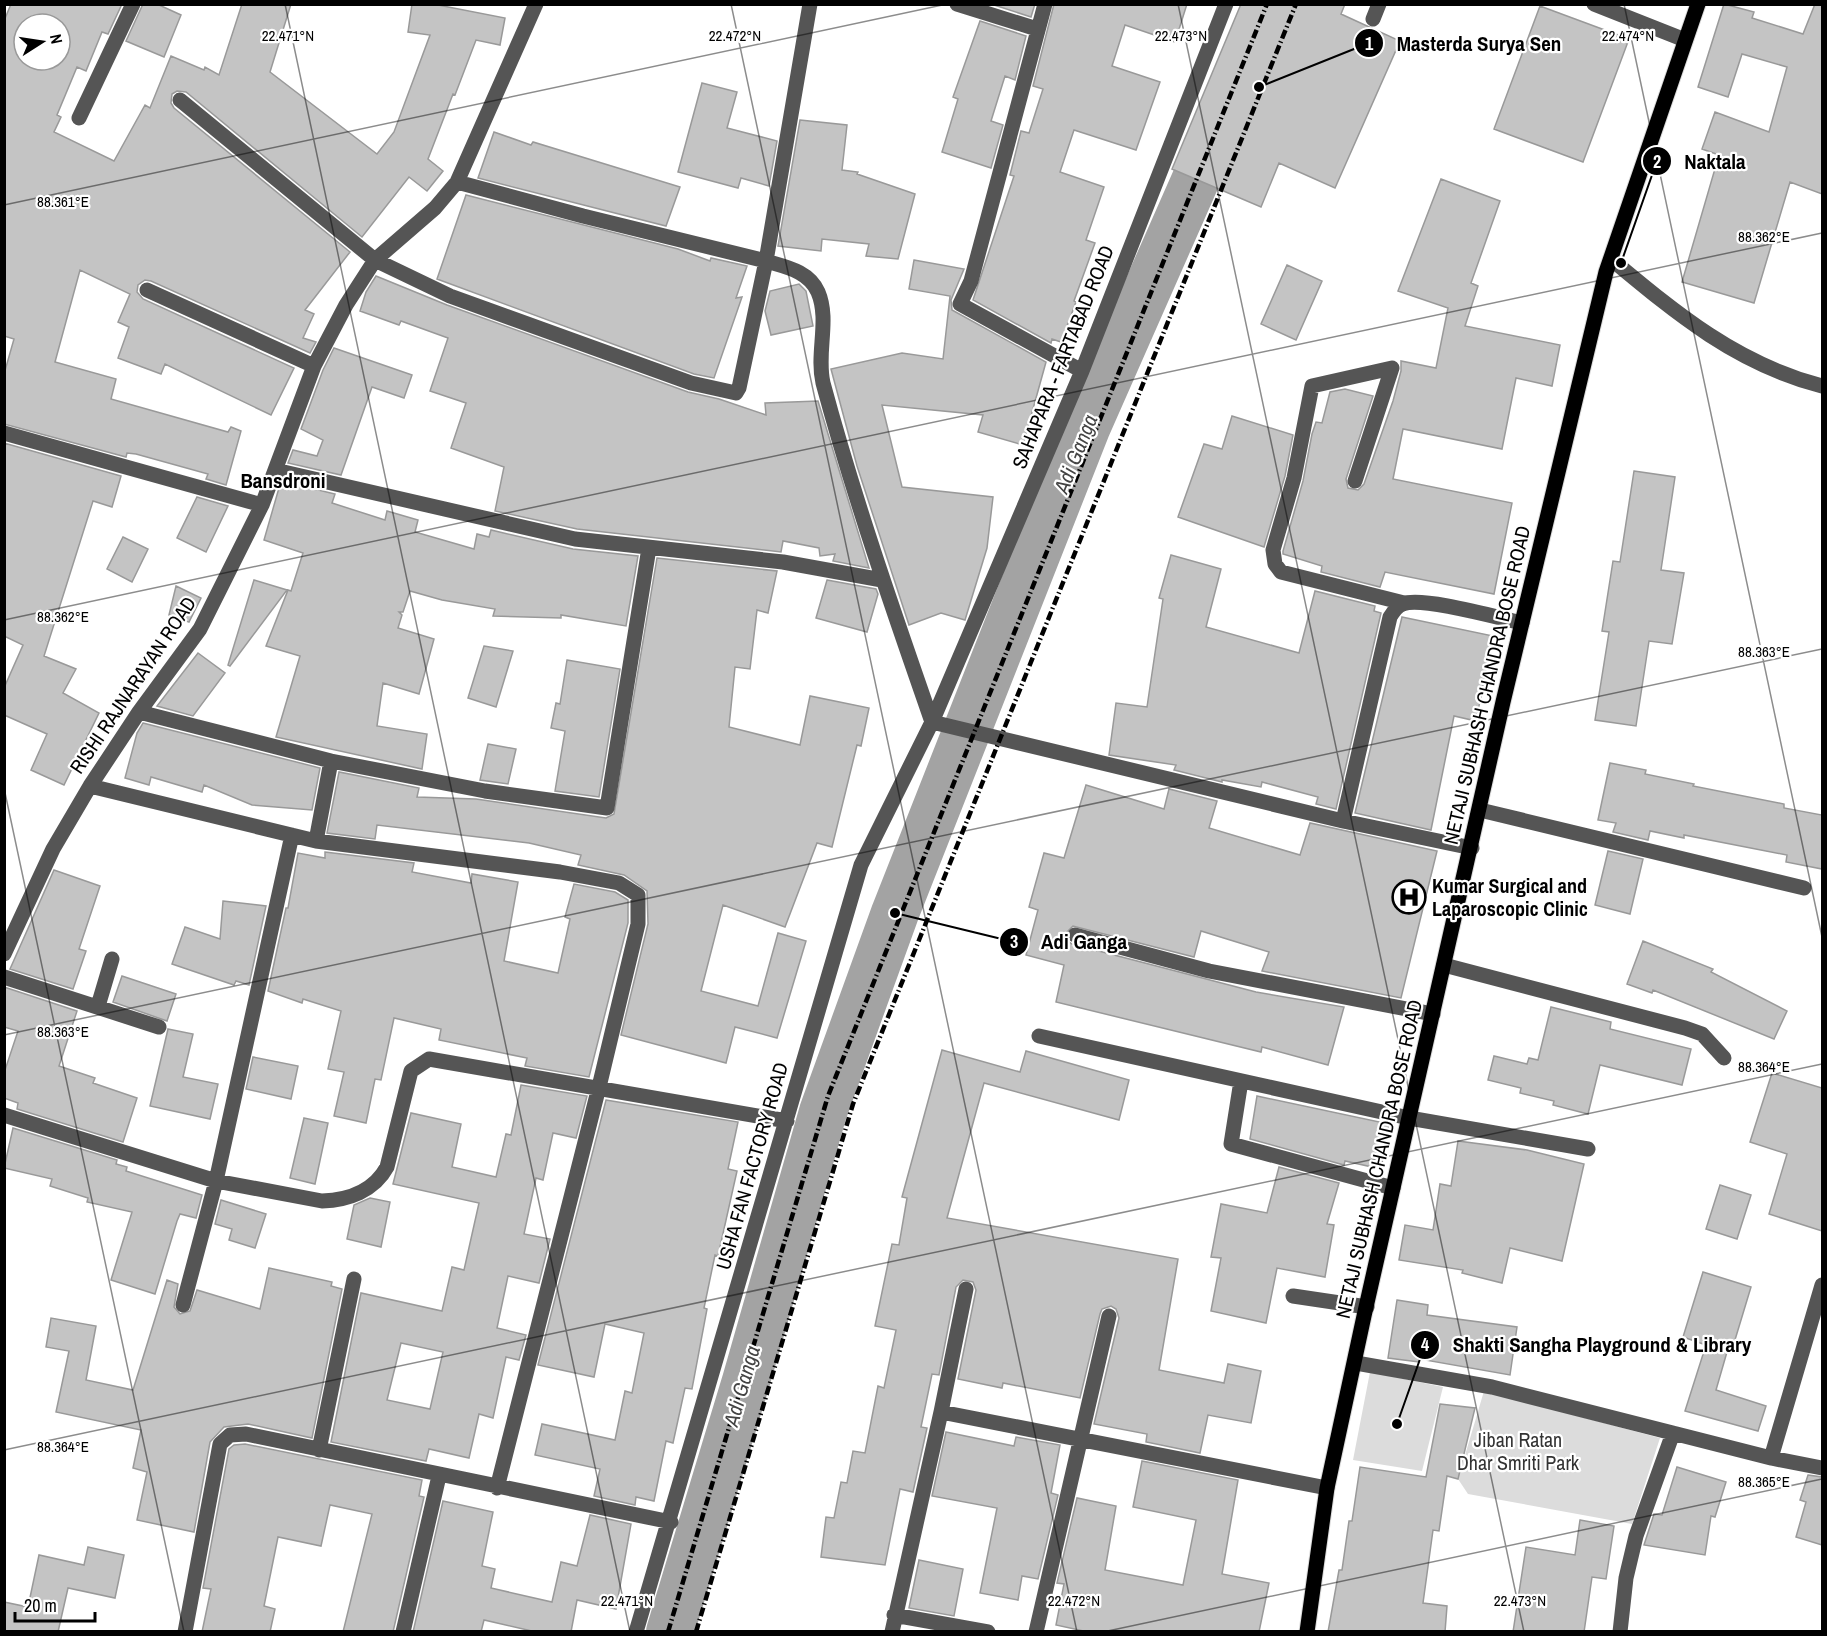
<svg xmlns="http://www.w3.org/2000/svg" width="1827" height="1636" viewBox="0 0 1827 1636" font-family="'Archivo Narrow',sans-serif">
<rect width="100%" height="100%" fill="#fff"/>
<path fill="#dcdcdc" d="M1370 1372 1443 1387 1422 1471 1353 1460Z
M1484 1391 1660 1438 1632 1524 1468 1494 1458 1479Z"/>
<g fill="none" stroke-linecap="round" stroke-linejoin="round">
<path stroke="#a3a3a3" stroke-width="48" d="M670 1632 746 1381 823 1112 895 913 1087 426 1222 120"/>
</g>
<path fill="#c4c4c4" stroke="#999" stroke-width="1.5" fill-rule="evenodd" d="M11 4H122L108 34 102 32 86 71 77 67 57 115 61 117 54 132 114 161 145 105 150 108 171 56 204 70 205 67 219 75 242 4H291L270 72 377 154 394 132 430 35 408 32 412 4H433L505 18 500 45 476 40 455 95 453 94 428 159 443 171 427 191 409 177 362 237 186 92 177 91 172 94 171 103 174 108 350 252 305 310 314 314 303 338 316 342 310 353 151 281 145 280 138 285 137 292 143 299 294 368 271 415 165 364 161 374 118 358 129 327 118 322 130 294 80 270 55 362 116 379 111 399 228 432 231 427 241 431 226 485 206 479 208 474 136 454 127 453 126 457 4 424V374L14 339 4 336V21ZM24 24H60V60H24Z
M143 4H157L181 15 164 57 126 41Z
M991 4H1035L1031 17Z
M1054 4H1187L1175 42 1125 25 1112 66 1160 82 1136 150 1074 130 1060 172 1104 187 1086 240 1095 243 1074 301 1076 302 1061 342 1052 339 1051 343 973 300 1014 176 1010 175 1021 131 1029 133 1043 89 1033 86Z
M1241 4H1345L1341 14 1400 41 1335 188 1279 163 1261 207 1172 169Z
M1724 4 1754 12 1752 18 1803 34 1815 4H1822V194L1790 182 1754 303 1682 282 1719 155 1702 149 1715 112 1769 132 1787 67 1742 54 1728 97 1698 87Z
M1540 6 1629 39 1583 162 1494 129Z
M980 21 1026 36 1015 80 1005 76 991 121 1003 125 991 168 942 152 958 99 953 97Z
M702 83 737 92 727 128 777 141 769 186 741 178 738 188 678 172Z
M800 120 847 125 842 170 858 172 857 174 915 194 898 259 866 256 869 244 822 239 821 251 778 246Z
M494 132 531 145 533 142 680 187 666 226 478 178Z
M1441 179 1500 201 1471 283 1478 286 1465 326 1560 345 1552 386 1516 378 1502 449 1403 429 1393 479 1512 503 1494 594 1385 572 1380 587 1321 572 1322 566 1283 554V551L1303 481 1312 434 1316 422 1322 423 1330 392 1345 389 1373 396 1346 479 1348 488 1358 490 1364 484 1393 401 1401 371V361L1436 368 1448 308 1398 291Z
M466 195 678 249 710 261 711 258 747 266 736 298 742 297 714 378 694 374 437 279Z
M914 260 964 269 951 300 952 310 1046 362 1023 445 978 432 983 415 882 405 902 487 993 497 987 548 965 620 941 613 909 625 857 466 831 369 902 353 943 359 950 296 909 289Z
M1287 265 1322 281 1296 340 1261 324Z
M376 276 447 305 688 392 719 399 766 415 765 403 818 401 869 568 833 561 835 554 820 556 819 548 783 541 781 552 577 529 495 511 504 467 451 448 466 403 430 391 448 338 401 321 399 325 360 311 366 292Z
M799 284 806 291 813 326 771 335 765 311 770 291Z
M334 348 412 375 404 398 372 387 341 475 288 463 293 450 317 456 323 440 301 429 323 370Z
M1232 416 1293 435 1285 476 1264 547 1178 517 1204 444 1222 449Z
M4 443 121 476 112 507 93 501 44 656 76 669 63 693 99 713 64 785 31 770 47 734 4 715V688L23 645 4 636Z
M1634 471 1675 477 1661 570 1684 573 1672 644 1649 641 1636 726 1595 720 1609 632 1602 631 1613 561 1620 562Z
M281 481 335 494 332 503 385 520 387 511 418 520 415 532 474 549 477 534 489 537 491 530 573 549 638 556 626 626 561 615V618L493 616 495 609 442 600 410 591 403 612H399L402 615 398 628 434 639 419 694 383 683 377 726 427 734 422 769 276 737 300 656 266 646 288 590 291 591 303 553 264 540Z
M197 497 228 506 206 552 177 538Z
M123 537 148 549 132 582 107 569Z
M1171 555 1221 569 1206 627 1299 653 1315 591 1375 606 1374 611 1381 613 1336 809 1316 804 1318 797 1262 782 1261 787 1222 780V782L1174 770 1176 765 1109 755 1116 703 1147 707 1163 599 1159 598Z
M657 558 777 571 768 613 757 610 750 669 735 667 729 727 800 745 810 696 869 708 861 746 857 745 832 847 817 843 785 927 723 905 701 991 758 1006 778 933 806 941 777 1038 735 1027 726 1063 621 1035 648 924 647 891 624 875 578 865 581 855 529 843 377 825 375 839 327 833 339 772 419 788 417 797 476 799 606 818 614 814Z
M254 580 287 590 230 666 228 665Z
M827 580 876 589 878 594 867 632 816 618Z
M176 586 201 598 189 622 169 615Z
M1402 617 1493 636 1476 721 1454 716 1431 830 1355 813Z
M484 646 513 651 496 707 468 698Z
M198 653 225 673 193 716 157 706Z
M567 660 620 669 599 797 555 791 565 731 551 728 556 703 560 704Z
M143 723 320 768 312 810 252 805 204 785 202 792 151 777 149 785 125 778 137 733Z
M488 744 516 749 508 784 480 780Z
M1610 763 1646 770 1645 774 1694 784 1693 786 1784 804V808L1822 815V869L1786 862 1787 855 1684 835V838L1650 831 1648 840 1613 832 1616 823 1598 820Z
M1086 785 1164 809 1169 789 1217 801 1209 828 1300 855 1310 823 1437 851 1401 998 1262 971 1269 952 1201 931 1194 957 1073 926 1066 933 1068 941 1072 944 1256 992 1344 1007 1328 1065 1262 1047 1261 1052 1056 1002 1064 965 1026 955 1038 910 1029 907 1044 853 1064 858Z
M1608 851 1643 859 1630 914 1595 905Z
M325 852 414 863 412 872 471 883 472 874 518 882 504 961 558 973 570 919 565 917 574 884 615 892 628 900V923L589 1077 525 1066 527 1058 439 1040 441 1029 394 1018 381 1080 375 1079 366 1123 334 1116 344 1072 328 1069 341 1011 303 999 302 1003 268 991 286 908H288L298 853 325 858Z
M54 870 100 886 79 949 86 951 73 989 10 969Z
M223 901 266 906 249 985 236 981 234 985 172 964 185 927 220 939Z
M1643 941 1713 969 1711 972 1787 1011 1774 1039 1653 990 1652 993 1627 984Z
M122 976 176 994 167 1021 113 1002Z
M4 987 77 1011 59 1066 95 1078 93 1083 137 1098 123 1142 17 1109 18 1103 4 1098V1073L18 1031 4 1027Z
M1551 1007 1611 1022 1610 1029 1691 1049 1682 1085 1600 1065 1588 1114 1553 1105 1554 1101 1520 1093 1521 1088 1488 1080 1494 1056 1527 1064 1529 1058 1538 1060Z
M168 1029 193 1034 183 1077 218 1084 210 1119 150 1106Z
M942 1050 1020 1072 1026 1051 1129 1080 1119 1120 984 1083 947 1218 1178 1259 1159 1370 1224 1383 1228 1364 1261 1371 1251 1423 1208 1415 1200 1453 1146 1442 1147 1434 1094 1424 1119 1318 1116 1309 1111 1306 1102 1309 1100 1314 1080 1398 1003 1383 1002 1388 958 1379 976 1290 973 1282 963 1280 956 1287 939 1375 932 1374 921 1427 927 1428 913 1492 900 1489 885 1565 821 1557 826 1517 834 1518 841 1482 847 1483 853 1451 865 1453 878 1386 884 1388 896 1330 875 1326 892 1244 899 1245 907 1198 902 1197Z
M253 1057 298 1066 291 1099 246 1089Z
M1772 1073 1822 1088V1231L1769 1214 1787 1154 1750 1142Z
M521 1085 587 1096 576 1138 553 1133 543 1180 536 1178 524 1234 550 1239 539 1283 508 1276 497 1328 526 1335 519 1360 506 1357 493 1418 479 1414 469 1458 429 1449 426 1461 331 1442 361 1293 442 1311 452 1267 464 1270 479 1203 393 1184 411 1113 461 1124 452 1167 496 1177 506 1134 511 1135ZM401 1343 443 1352 430 1409 387 1400Z
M1257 1096 1389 1124 1381 1169 1345 1161 1344 1165 1250 1139Z
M606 1100 738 1122 728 1169 737 1171 718 1256 715 1255 704 1308 707 1309 692 1389 685 1388 673 1443 666 1441 654 1501 636 1497 635 1505 594 1496 600 1469 535 1455 542 1424 615 1440 625 1391 632 1393 644 1333 605 1324 594 1377 538 1365Z
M304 1118 328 1123 315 1184 290 1178Z
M13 1128 117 1160 116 1164 127 1167 126 1171 202 1195 196 1218 180 1214 177 1221 155 1294 111 1280 132 1212 87 1202 88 1198 50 1186 52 1179 4 1168Z
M1458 1141 1527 1150 1584 1164 1562 1261 1510 1248 1502 1283 1462 1273 1463 1270 1399 1260 1405 1225 1433 1230 1440 1184 1451 1186Z
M1279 1167 1339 1183 1327 1224 1334 1225 1325 1277 1277 1268 1266 1323 1211 1311 1221 1258 1211 1257 1221 1204 1267 1213Z
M1720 1185 1751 1195 1737 1239 1706 1229Z
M370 1198 390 1202 381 1247 347 1239 354 1205Z
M221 1200 266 1214 255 1248 229 1240 232 1229 215 1224Z
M269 1268 332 1282 331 1286 342 1289 312 1438 248 1424 224 1427 210 1442 194 1532 137 1520 147 1472 133 1468 141 1430 56 1412 69 1351 46 1347 51 1318 96 1326 86 1380 133 1390 167 1280 178 1284 174 1307 180 1314 190 1311 197 1290 260 1309Z
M1703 1272 1751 1287 1731 1353 1727 1352 1716 1390 1766 1406 1758 1431 1685 1411 1706 1345 1683 1337Z
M1397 1300 1428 1305 1427 1315 1517 1327 1510 1375 1420 1359 1419 1362 1388 1358Z
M1440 1404 1475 1408 1458 1479 1447 1476 1439 1531 1433 1530 1423 1603 1447 1606 1445 1632H1328L1339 1570H1342L1349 1521H1352L1360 1467 1426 1477Z
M946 1432 1014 1446 1016 1437 1060 1445 1051 1493 1058 1495 1038 1579 1022 1576 1018 1600 980 1593 997 1508 932 1496Z
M245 1444 422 1480 419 1496 424 1497 393 1632H343L372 1514 330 1505 321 1546 278 1537 264 1606 275 1609 270 1632H202L211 1589 203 1588 229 1449 234 1445Z
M1142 1461 1238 1480 1222 1574 1269 1583 1259 1632H1088L1056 1625 1064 1584 1057 1583 1077 1498 1116 1506 1105 1570 1183 1585 1196 1520 1133 1507Z
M1677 1467 1726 1482 1715 1517 1711 1516 1705 1555 1644 1545 1654 1514 1662 1515Z
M1808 1475 1822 1477V1545L1796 1537 1806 1502 1800 1500Z
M443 1501 493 1512 482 1566 495 1569 491 1588 552 1602 561 1562 577 1566 590 1515 631 1524 616 1609 577 1600 571 1632H536L484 1620 481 1632H413Z
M1580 1520 1614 1526 1606 1579 1592 1577 1584 1632H1513L1526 1547 1575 1555Z
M88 1547 124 1555 115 1598 68 1588 58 1632H4V1602L28 1607 39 1555 84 1565Z
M919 1560 963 1569 954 1616 909 1608Z"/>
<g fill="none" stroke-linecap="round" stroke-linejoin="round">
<g stroke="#dbdbdb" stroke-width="17">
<path id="major" d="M1307 1632 1327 1488 1364 1316 1503 702 1606 272 1698 4"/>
</g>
<path stroke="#555" stroke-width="15" d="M957 4 1037 29
M1045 4 971 281 960 304 1082 371
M1594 4 1685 40
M1373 19 1379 4
M180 100 375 260 450 296 691 383 736 393 739 388 766 261 810 4
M79 118 133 4
M457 182 583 216 766 261C786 267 809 271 818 292 830 320 816 353 823 383 854 498 893 610 932 722
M1611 259C1677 314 1737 364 1822 386
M147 290 314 366
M4 433 262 505
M275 470 575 539 783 562 882 580
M1355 481 1392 368 1312 386 1294 478 1273 550 1275 564 1281 572 1404 603
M139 712 331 761 485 791 607 808 649 548
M932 722 1343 821 1472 848
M90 786 316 841 560 872 619 883 638 895V924L599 1087 497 1488
M1480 810 1804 888
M1343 821 1390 617C1393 612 1397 606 1403 604 1421 596 1499 618 1522 623
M316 841 331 761
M1075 935 1209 971 1433 1014
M4 954 53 849 90 786 139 712 200 629 262 505 314 366 346 305 375 260 435 208 457 182 536 4
M1444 965 1685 1028 1702 1034 1724 1058
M4 977 159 1027
M98 1006 112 959
M1039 1036 1409 1118 1588 1149
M1241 1081 1231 1144 1393 1188
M4 1115 216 1181 322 1201C348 1200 374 1191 387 1167L411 1071 429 1059 787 1121
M1293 1296 1367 1307
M183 1305 216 1181 292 835
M1356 1363 1492 1387 1771 1458 1822 1285
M941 1412 966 1289
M319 1450 354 1279
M1771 1458 1822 1468
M894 1615 988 1632
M185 1632 220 1444 230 1435 246 1434 671 1522
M403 1632 439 1476
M636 1632 861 865 932 722 1082 371 1226 4
M892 1632 941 1412 1327 1488
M1036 1632 1109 1316
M1620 1632 1626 1578 1636 1536 1673 1433"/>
<use href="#major" stroke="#000" stroke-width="15"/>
<path stroke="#000" stroke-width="4.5" stroke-dasharray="9 3 1.5 3" stroke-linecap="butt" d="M668 1632 828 1096 1267 4
M696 1632 853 1104 1296 4"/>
</g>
<path fill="none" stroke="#000" stroke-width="1.5" stroke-opacity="0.45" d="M285 4 630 1632M731 4 1077 1632M1178 4 1524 1632M1624 4 1822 937M4 205 947 4M4 620 1822 233M4 788 184 1632M4 1035 1822 649M4 1450 1822 1064M1103 1632 1822 1479"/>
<defs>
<g id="hospital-ring" transform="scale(1.725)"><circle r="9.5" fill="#fff" stroke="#000" stroke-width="1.5"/><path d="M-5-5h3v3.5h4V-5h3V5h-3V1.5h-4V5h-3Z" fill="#000"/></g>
</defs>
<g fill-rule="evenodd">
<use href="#hospital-ring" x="1409" y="897"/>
</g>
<g text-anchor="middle" stroke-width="4.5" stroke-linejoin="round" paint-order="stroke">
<g font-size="20" fill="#000" stroke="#fff">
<text transform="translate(1063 357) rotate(-68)" y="7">SAHAPARA - FARTABAD ROAD</text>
<text transform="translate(133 685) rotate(-56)" y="7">RISHI RAJNARAYAN ROAD</text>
<text transform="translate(1487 685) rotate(-77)" y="7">NETAJI SUBHASH CHANDRA BOSE ROAD</text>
<text transform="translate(1379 1159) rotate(-77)" y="7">NETAJI SUBHASH CHANDRA BOSE ROAD</text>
<text transform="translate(752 1166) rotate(-74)" y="7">USHA FAN FACTORY ROAD</text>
</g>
<g font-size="20" font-weight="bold" fill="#000" stroke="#fff" text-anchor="start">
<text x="1432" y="893">Kumar Surgical and<tspan x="1432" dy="23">Laparoscopic Clinic</tspan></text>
</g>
<g font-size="20" fill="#333" stroke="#fff">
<text x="1518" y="1447">Jiban Ratan<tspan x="1518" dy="23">Dhar Smriti Park</tspan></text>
</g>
<g font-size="21" font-style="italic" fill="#444" stroke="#fff">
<text transform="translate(1076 454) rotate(-68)" y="7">Adi Ganga</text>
<text transform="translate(742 1386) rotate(-74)" y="7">Adi Ganga</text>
</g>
<g font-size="21" font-weight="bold" fill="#000" stroke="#fff">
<text x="283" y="488">Bansdroni</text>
</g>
</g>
<g font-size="15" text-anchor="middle" fill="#000" stroke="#fff" stroke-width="4.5" stroke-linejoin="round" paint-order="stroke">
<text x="288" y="41">22.471°N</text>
<text x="735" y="41">22.472°N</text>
<text x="1181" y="41">22.473°N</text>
<text x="1628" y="41">22.474°N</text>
<text x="63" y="207">88.361°E</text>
<text x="1764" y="242">88.362°E</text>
<text x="63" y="622">88.362°E</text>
<text x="1764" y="657">88.363°E</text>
<text x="63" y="1037">88.363°E</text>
<text x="1764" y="1072">88.364°E</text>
<text x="63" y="1452">88.364°E</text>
<text x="1764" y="1487">88.365°E</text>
<text x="627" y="1606">22.471°N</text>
<text x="1074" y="1606">22.472°N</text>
<text x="1520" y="1606">22.473°N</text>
</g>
<path fill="none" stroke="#000" stroke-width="2" d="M1259 87L1369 43M1621 263L1657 161M895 913L1014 942M1397 1424L1425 1345"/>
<g fill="#000" stroke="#fff" stroke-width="2">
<circle cx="1259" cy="87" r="6"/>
<circle cx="1621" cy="263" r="6"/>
<circle cx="895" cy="913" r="6"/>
<circle cx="1397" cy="1424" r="6"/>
<circle cx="1369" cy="43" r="15"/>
<circle cx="1657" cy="161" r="15"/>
<circle cx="1014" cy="942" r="15"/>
<circle cx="1425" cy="1345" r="15"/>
</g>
<g font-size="18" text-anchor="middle" font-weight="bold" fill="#fff">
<text x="1369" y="50">1</text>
<text x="1657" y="168">2</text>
<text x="1014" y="948">3</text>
<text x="1425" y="1351">4</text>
</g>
<g font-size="21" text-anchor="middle" font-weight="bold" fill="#000" stroke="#fff" stroke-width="4.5" stroke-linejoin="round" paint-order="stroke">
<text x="1479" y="51">Masterda Surya Sen</text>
<text x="1715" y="169">Naktala</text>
<text x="1084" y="949">Adi Ganga</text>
<text x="1602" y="1352">Shakti Sangha Playground &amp; Library</text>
</g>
<rect width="1827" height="1636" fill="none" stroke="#000000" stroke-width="12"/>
<g transform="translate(42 42) rotate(78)"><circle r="28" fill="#ffffff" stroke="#999999" stroke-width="1.5"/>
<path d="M0-4.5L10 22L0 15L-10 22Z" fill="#000000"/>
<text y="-9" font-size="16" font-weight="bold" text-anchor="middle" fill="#000000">N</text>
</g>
<path d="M15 1612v9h80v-9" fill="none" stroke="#000000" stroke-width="3"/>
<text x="24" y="1612" font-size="18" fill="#000000" stroke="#ffffff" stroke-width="4.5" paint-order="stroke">20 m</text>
</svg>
